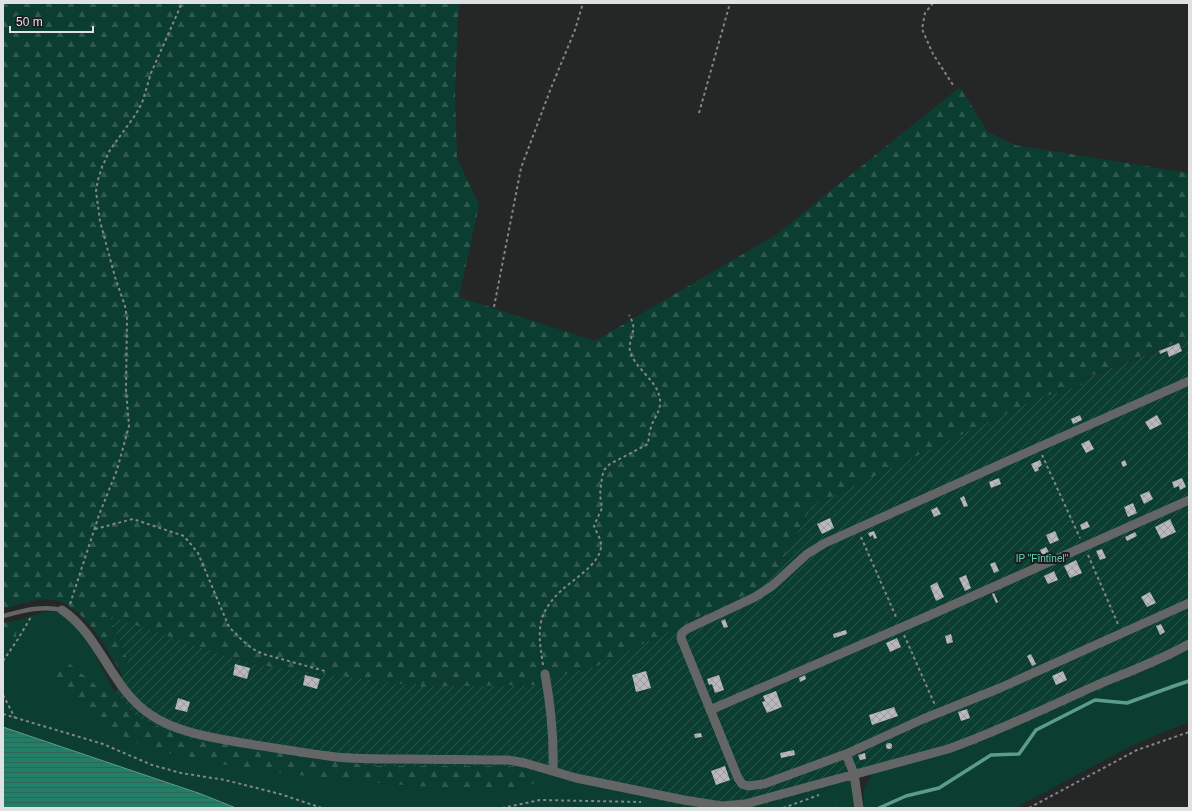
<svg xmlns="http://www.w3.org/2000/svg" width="1192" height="811" viewBox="0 0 1192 811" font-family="Helvetica,sans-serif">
<defs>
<pattern id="forest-firs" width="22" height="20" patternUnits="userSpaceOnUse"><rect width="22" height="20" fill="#0b3d31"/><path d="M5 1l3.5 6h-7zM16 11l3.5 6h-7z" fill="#2e594f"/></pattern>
<pattern id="wetland-marsh" width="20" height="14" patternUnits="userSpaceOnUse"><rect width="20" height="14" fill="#0b3d31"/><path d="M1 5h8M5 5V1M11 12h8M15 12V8" fill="none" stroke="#2e594f"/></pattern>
<pattern id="garden-furrows" width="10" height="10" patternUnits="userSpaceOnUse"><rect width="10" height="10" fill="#0b3d31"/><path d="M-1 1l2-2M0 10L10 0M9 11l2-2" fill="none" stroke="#2e594f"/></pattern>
<pattern id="water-rules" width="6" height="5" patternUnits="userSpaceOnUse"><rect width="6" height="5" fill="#237e67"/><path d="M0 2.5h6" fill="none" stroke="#316457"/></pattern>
<pattern id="building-cross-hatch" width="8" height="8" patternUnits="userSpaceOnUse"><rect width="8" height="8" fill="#bab8bc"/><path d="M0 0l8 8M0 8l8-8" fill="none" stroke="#9c9b9e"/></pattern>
</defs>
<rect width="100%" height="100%" fill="#242726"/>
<path fill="#0b3d31" d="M54 611C88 628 97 661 115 692 121 701 130 709 137 718L61 658 55 680 154 750 249 770 364 782 496 792 539 782 541 772 690 808H236L201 794 3 727V639L16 637 18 620 44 612Z
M1189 648V722L1133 745 1015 808H864V788L872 774 978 744 1170 660Z
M852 780 854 803 812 808H753Z"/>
<path fill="url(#forest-firs)" d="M3 3H460L458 16 455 98 457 158 479 205 459 297 595 341 777 234 960 87 988 132 1015 145 1189 173V338L1081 379 1083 385 1036 399 812 506 776 571 753 591 595 667 546 679V685L421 687V684H400L257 665 235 659 109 617 128 661 123 676C109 653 84 605 55 600 38 597 19 605 3 609Z
M18 620 16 637 3 639V623Z
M61 657 137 718 153 725 369 766H514L541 772 540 782 496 792 364 782 249 770 154 750 113 732 55 680Z"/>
<path fill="url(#wetland-marsh)" d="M854 803V808H812L814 807Z"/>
<path fill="url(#garden-furrows)" d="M1189 338V648L1170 660 978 744 753 808H690L514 766H369L191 739 137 718 116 693 128 661 109 616 235 659 257 665 400 684H421V687L546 685V679L595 667 753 591 776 571 812 506 1036 399 1083 385 1081 380Z"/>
<path fill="url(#water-rules)" stroke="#5c9c8c" d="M3 727 201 794 236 808H3Z"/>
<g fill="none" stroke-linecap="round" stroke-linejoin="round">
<path stroke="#5c9c8c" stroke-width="3.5" d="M879 808 906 796 939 788 991 755 1019 754 1036 730 1095 700 1127 703 1174 686 1189 681"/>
</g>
<path fill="url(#building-cross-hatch)" d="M1179 343 1182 351 1169 357 1167 351 1160 354 1159 351Z
M1080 415 1082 420 1073 424 1071 419Z
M1157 415 1162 424 1150 430 1145 422Z
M1089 440 1094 449 1086 453 1081 444Z
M1040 460 1042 465 1038 468 1039 470 1035 472 1031 464Z
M1125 460 1127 465 1123 467 1121 462Z
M999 478 1001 484 991 488 989 482Z
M1182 478 1186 487 1180 490 1179 486 1174 488 1172 482Z
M1149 491 1153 499 1144 504 1140 495Z
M964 496 968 506 964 507 960 498Z
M1133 503 1137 513 1128 517 1124 507Z
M937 507 941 514 934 517 931 510Z
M830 518 834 528 822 534 817 524Z
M1170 519 1176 532 1161 539 1155 527Z
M1087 521 1090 527 1082 530 1080 525Z
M874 531 877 538 874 539 873 535 870 537 868 533Z
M1055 531 1059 540 1050 544 1046 535Z
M1135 532 1137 536 1127 541 1125 537Z
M1046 547 1050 554 1043 557 1040 550Z
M1102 549 1106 558 1100 560 1096 551Z
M1076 560 1082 573 1070 578 1064 566Z
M995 562 999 571 994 573 990 564Z
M1054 571 1058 580 1048 584 1044 576Z
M966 575 971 588 965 591 959 578Z
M937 582 944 597 936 601 930 586Z
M1150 592 1156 603 1147 607 1141 597Z
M994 593 998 602 996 603 992 594Z
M725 619 728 627 724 628 721 621Z
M1161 624 1165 632 1160 635 1156 626Z
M846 630 847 634 834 638 833 634Z
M951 634 953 642 947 644 945 636Z
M897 638 901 647 890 652 886 643Z
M1031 654 1036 664 1032 666 1027 656Z
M235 664 250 668 247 679 233 675Z
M646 671 651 688 636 692 632 675Z
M1063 671 1067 680 1056 685 1052 676Z
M305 675 320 679 317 689 303 685Z
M719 675 724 690 715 693 712 684 709 685 707 679Z
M805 675 806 679 800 682 799 678Z
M776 691 782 707 767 713 762 702 765 701 763 696Z
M178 698 190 702 187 712 175 709Z
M894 707 898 716 872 725 869 715Z
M967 709 970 718 961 721 958 712Z
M701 733 702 737 695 738 694 734Z
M886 746a3 3 0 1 1 6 0a3 3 0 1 1-6 0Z
M794 750 795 755 781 758 780 753Z
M865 753 866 759 860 760 858 755Z
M725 766 730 780 716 785 711 771Z"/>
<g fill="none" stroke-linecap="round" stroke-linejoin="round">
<path stroke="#838685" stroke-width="2" stroke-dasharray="3 3" stroke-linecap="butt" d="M933 3 925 13 922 29 933 54 953 85
M699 113 730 3
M494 307 521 168 551 88 575 30 583 3
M1042 455 1080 538
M95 529 133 519 184 536 198 553 229 627 243 641 253 649 263 654 325 671
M861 537 897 619
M1088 555 1118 624
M70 604 99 515 117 470 129 426 126 390 127 318 125 306 115 277 100 221 96 191 98 180 102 167 110 150 136 114 142 103 151 73 182 3
M904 635 935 705
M3 661 18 639 31 617
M543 665C541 650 538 637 541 622 544 609 553 598 563 589 574 579 601 563 601 546 602 540 596 532 594 526L602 508 600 495 602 477 604 470 610 464 648 444C649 436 650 427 654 420 657 414 660 410 660 403 661 382 635 370 630 351 628 342 635 332 633 324 632 321 631 318 629 315
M3 695 15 718
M3 714 103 744 152 765 181 773 225 780 280 794 322 808
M502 808 540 800 641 802
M783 808 819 795
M1029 808 1137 750 1189 732"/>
<path stroke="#646665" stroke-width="4.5" d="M3 616C22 611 42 605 62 610"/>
<path stroke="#646665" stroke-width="9" d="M1189 381 1039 447 825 543 807 554 772 586 755 597 687 629 682 633 681 638 738 778 742 784 748 786 764 784 846 754 923 719 1000 688 1189 603
M62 610C101 636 111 689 151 715 175 732 214 738 243 743 274 748 305 753 336 757 358 759 380 759 402 759 438 759 473 760 508 760L525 763 576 778 684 800 722 806 745 804 948 749C999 731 1048 707 1097 685 1128 672 1159 661 1189 644
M545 674C551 707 554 738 553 771
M710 710 928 616 1189 500
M846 754 854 774 859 808"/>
</g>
<g text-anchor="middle" stroke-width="4" stroke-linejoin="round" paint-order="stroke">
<g font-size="10" fill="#5fdab8" stroke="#1b1e1d">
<text x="1042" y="562">IP "Fîntînel"</text>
</g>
</g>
<rect width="1192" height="811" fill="none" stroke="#e0e2e2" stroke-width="8"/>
<path d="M10 26v6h83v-6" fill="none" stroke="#e0e2e2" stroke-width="2"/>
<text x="16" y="26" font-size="12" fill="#e0e2e2" stroke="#1b1e1d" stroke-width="3" paint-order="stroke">50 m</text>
</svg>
